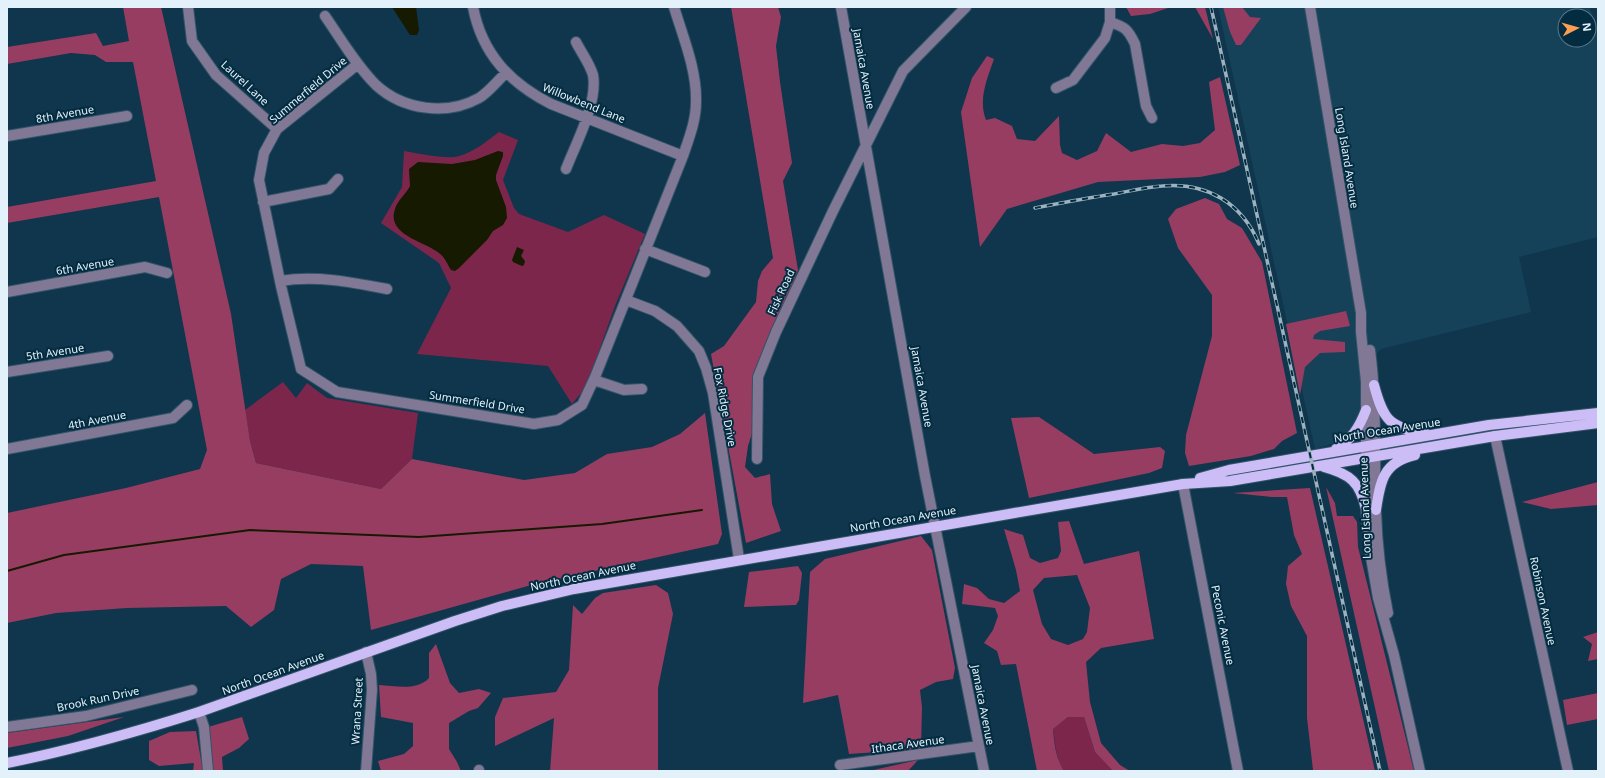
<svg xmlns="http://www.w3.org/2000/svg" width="1605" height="778" viewBox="0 0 1605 778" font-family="'Noto Sans',sans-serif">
<rect width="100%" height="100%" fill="#0f364c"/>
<path fill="#154259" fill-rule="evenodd" d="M1218 7H1589L1598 28V237L1519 257 1531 312 1381 349 1365 367 1361 435 1315 449ZM1565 16H1589V40H1565Z"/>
<path fill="#7d264c" d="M499 132 518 140 503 180 514 208 519 214 568 232 604 215 645 234 615 306 586 387 572 404 548 366 417 354 451 288 439 263 381 223 402 187 404 151C417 153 448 160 459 156 474 152 487 141 499 132Z
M283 382 296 398 307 383 327 398 418 413 412 459 381 489 256 463 250 441 245 410Z
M1068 717H1084L1095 752 1113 771H1064C1056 758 1055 744 1053 729Z"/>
<path fill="#973d62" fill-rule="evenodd" d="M123 7H161L231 314 250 441 256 463 381 489 412 459 524 480 575 473 607 454 652 447 680 434 705 413 722 534 718 544 535 584 371 630 363 566 311 564 281 579 274 610 251 627 226 606 127 608 56 613 7 623V513L126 488 200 469 207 450 159 197 7 223V207L156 181 133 62H106L95 55 71 53 7 64V47L96 33 103 46 129 41Z
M731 7H778L781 17 776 46 780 82 792 163 783 181 798 270 755 377 754 427 748 446 745 467 755 478 770 474 772 504 781 531 746 543 711 354 724 346 756 302 758 281 762 271 773 258Z
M1126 7H1171L1150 14 1131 16Z
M1195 7H1205L1213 39Z
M1223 7H1242L1250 17 1261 18 1241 45H1236L1230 32Z
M987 56 994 59C987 79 978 100 986 120L995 118 1012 126 1017 139 1035 141 1059 116 1060 145 1062 153 1077 160 1097 151 1106 133 1131 152 1162 144 1183 146 1200 143 1215 130 1209 82 1220 77 1240 165 1225 172 1200 177 1098 182 1007 209 980 247 961 112 972 78Z
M1205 198 1219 204 1227 219 1242 228 1262 262 1297 433 1282 441 1274 449 1251 456 1189 466 1185 453 1186 435 1212 336V295L1178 248 1168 219 1176 209Z
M1346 311 1350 326 1320 331 1314 335 1313 339 1345 342V352L1320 353 1305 367 1300 395 1286 324Z
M1039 417 1094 454 1160 447 1165 451 1162 468 1149 473 1029 498 1011 418Z
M1598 482V505L1551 509 1522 502Z
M1326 487 1335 503 1337 516H1353L1357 522 1358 547 1414 771H1389Z
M1310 488 1375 771H1315L1313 770 1307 718V636L1291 606 1286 584 1288 566 1302 554 1294 535 1287 497H1272L1233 493Z
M1069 521 1084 564 1139 551 1154 639 1101 648 1086 662 1090 702 1101 743 1120 765 1130 771H1113L1095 752 1084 717H1068L1053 729C1054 744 1056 758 1064 771H1037L1016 664 1001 665 997 651 984 643 993 630 998 616 995 608 962 604 964 584 977 588 989 599 1004 603 1020 591 1016 570 1004 529 1023 535 1030 558 1040 563 1058 558 1061 551 1058 522ZM1077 575 1090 608 1087 632 1083 639 1068 645 1051 639 1042 624 1033 590 1044 578Z
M921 536 932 550 955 668 953 679 936 682 920 690 922 707 921 749 849 754 838 695 803 703 810 572 825 559Z
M798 566 802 573 799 600 796 605 744 607 749 572Z
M656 585 668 593 673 614 658 688V771H550L554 718 495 746V717L503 698 556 692 569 670 573 605 582 614 595 598 603 593Z
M1598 632V659L1588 661 1592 644 1583 637Z
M436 644 450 683 459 693 479 689 491 693 478 708 469 711 449 723V749L457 762 461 771H381L378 761 404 754 413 746V723L381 717 379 685C396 686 417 691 429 678V653Z
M1598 693V719L1567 725 1563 700Z
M124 717 68 736 7 748V733Z
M242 717 249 739 239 748 222 757 223 771H211L208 727Z
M196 731 203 771H193L194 763 159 766 149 760V741L170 732Z
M918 760 908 771H869Z"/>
<path fill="#161a00" d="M392 7H416L419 30 417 35H410Z
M498 151 503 152V156L496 175V180L506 207 507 218 503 225 493 231 487 240 459 268 455 271 451 270C447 264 445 257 439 253 424 241 386 235 395 209 397 201 406 194 410 186L409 169 418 162 452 164 475 160Z
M517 247 524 250 521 256 525 261 524 265 522 266 513 262 512 260Z"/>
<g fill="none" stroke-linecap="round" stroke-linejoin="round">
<path stroke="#161a00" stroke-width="2" d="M7 571 64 555 250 530 419 537 602 524 702 510"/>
<g stroke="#315468" stroke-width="12">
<path id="minor" d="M188 7 192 41 216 75 277 129
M473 7C482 54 510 83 551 104L683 156
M841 7 925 476 984 771
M1310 7 1361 313V332L1366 382V509L1369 546 1378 598 1394 655 1420 771
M325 16C341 39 356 65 376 85 403 110 447 116 479 98 489 92 497 81 506 73
M1110 22C1125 27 1128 29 1135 44L1146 106 1152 118
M358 64 277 129 264 153 259 180 281 286 301 369 337 392 534 424 558 420 582 405 595 377 683 156C689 138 696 121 696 102 697 70 683 37 674 7
M1056 88 1073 80 1105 38 1110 22V7
M7 136 127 116
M566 169C576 143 598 103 593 75 590 64 581 52 576 42
M263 202 329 189 338 179
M645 249 705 272
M280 281C315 275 351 282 387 289
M7 292 145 267 167 273
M626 300 655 311 677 326 699 351 706 368 713 393 739 559
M1370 350C1377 403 1374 457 1376 511 1377 545 1381 579 1388 613
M7 372 108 356
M594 380 624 390 642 389
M1495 436 1568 771
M7 449 173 418 187 405
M757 459 758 377 776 332 833 211 903 71 966 7
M1183 484 1238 771
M199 712 204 727 208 771
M7 727 86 716 192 690
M840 765 979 746
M479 770V771
M366 771 372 690 371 674 366 652"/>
</g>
<g stroke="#315468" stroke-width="12">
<path id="major" d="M1374 385C1383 419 1389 428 1425 433
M1336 449C1352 439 1359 428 1366 410
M1324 467C1350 474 1360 482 1366 509
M1200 478 1229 470 1489 425 1598 413
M1376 510C1380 482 1383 462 1415 455
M7 763C72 750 136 732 199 712L455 621 502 606 574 589 1183 484 1230 481 1495 436 1598 423"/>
</g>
<use href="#minor" stroke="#807894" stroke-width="10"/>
<use href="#major" stroke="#cdbdf7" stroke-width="10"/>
<g stroke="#9cb2bf" stroke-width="3.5">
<path id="rail" d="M1211 7 1380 771
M1035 208C1061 203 1087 198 1114 194 1130 191 1146 187 1162 186 1207 182 1242 203 1259 244"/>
</g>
<use href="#rail" stroke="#032c41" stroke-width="2" stroke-dasharray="6" stroke-linecap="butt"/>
</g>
<g text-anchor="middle" stroke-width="4" stroke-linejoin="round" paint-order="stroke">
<g font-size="11" fill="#e3f1fa" stroke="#032c41">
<text transform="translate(864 69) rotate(80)" y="4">Jamaica Avenue</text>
<text transform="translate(245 83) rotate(43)" y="4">Laurel Lane</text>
<text transform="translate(308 90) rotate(-40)" y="4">Summerfield Drive</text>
<text transform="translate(584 103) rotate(22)" y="4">Willowbend Lane</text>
<text transform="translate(65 114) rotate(-10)" y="4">8th Avenue</text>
<text transform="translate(1347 158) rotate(81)" y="4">Long Island Avenue</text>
<text transform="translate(85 266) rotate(-10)" y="4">6th Avenue</text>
<text transform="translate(781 292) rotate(-65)" y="4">Fisk Road</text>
<text transform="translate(55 352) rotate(-9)" y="4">5th Avenue</text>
<text transform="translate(922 387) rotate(80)" y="4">Jamaica Avenue</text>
<text transform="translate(477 402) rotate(9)" y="4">Summerfield Drive</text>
<text transform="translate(725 407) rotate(79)" y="4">Fox Ridge Drive</text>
<text transform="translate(97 420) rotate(-11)" y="4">4th Avenue</text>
<text transform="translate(1387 430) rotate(-9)" y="4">North Ocean Avenue</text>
<text transform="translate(1365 508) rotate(-92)" y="4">Long Island Avenue</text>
<text transform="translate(903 519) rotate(-10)" y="4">North Ocean Avenue</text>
<text transform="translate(583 576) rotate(-12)" y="4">North Ocean Avenue</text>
<text transform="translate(1543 601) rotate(78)" y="4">Robinson Avenue</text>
<text transform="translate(1223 625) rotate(79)" y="4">Peconic Avenue</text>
<text transform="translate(273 673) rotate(-20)" y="4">North Ocean Avenue</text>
<text transform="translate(98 699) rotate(-12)" y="4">Brook Run Drive</text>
<text transform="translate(983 705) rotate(79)" y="4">Jamaica Avenue</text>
<text transform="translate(357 711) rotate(-87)" y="4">Wrana Street</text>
<text transform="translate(908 744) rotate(-8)" y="4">Ithaca Avenue</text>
</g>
</g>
<rect width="1605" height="778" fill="none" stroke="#e3f1fa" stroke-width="16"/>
<g transform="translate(1577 28) rotate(84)"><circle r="19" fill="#032c41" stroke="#5d7b8b"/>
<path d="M0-3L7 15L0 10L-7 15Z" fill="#fc9e52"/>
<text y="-6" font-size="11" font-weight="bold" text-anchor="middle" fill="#e3f1fa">N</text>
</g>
</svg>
